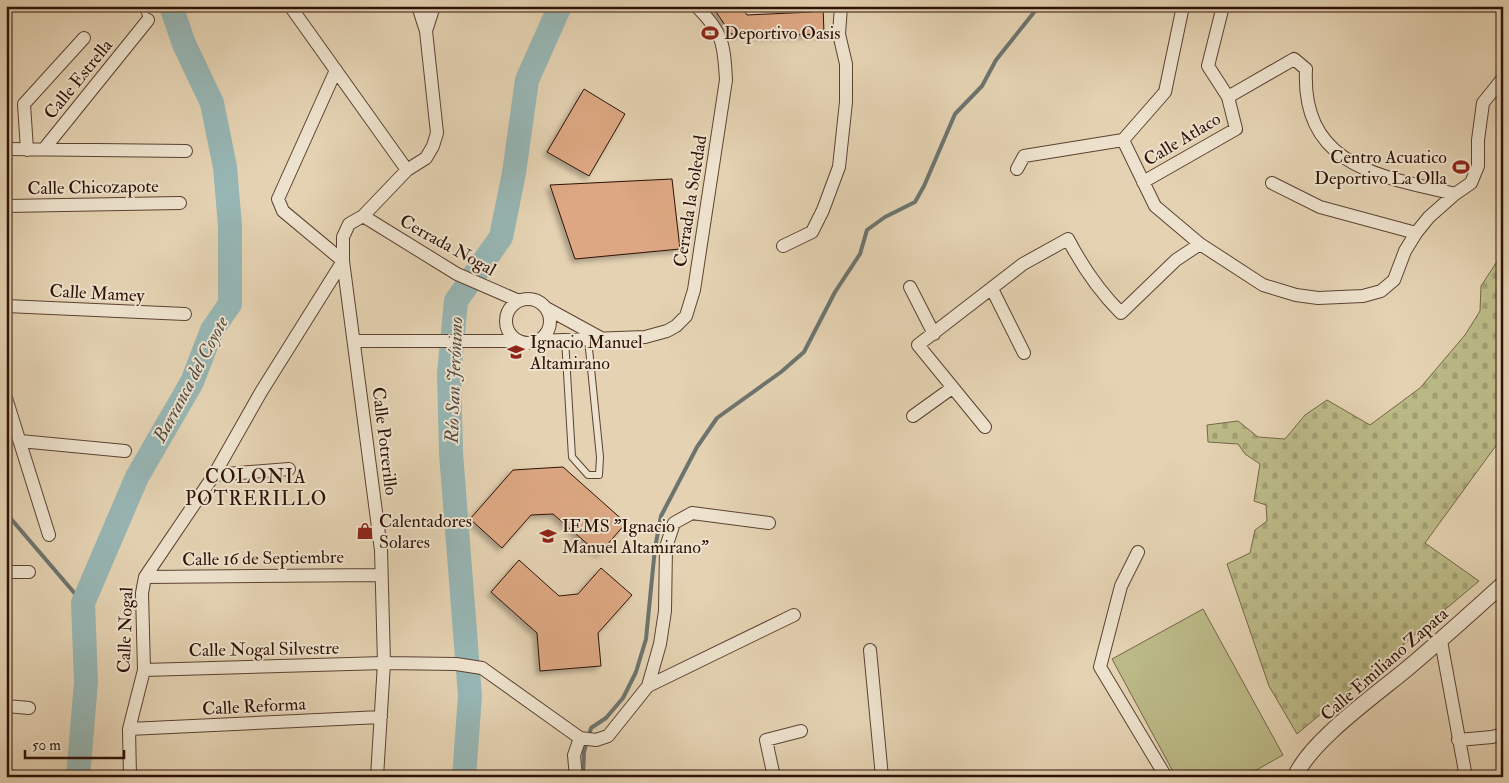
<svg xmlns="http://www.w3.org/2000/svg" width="1509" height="783" viewBox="0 0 1509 783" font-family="'IM FELL Double Pica',serif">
<defs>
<pattern id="cemetery-stones" width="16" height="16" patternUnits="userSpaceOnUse" patternTransform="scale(1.25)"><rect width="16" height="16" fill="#bbba87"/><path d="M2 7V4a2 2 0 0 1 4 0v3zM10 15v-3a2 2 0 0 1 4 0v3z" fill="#a19f73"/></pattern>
<filter id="shadow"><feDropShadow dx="-3.5" dy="3.5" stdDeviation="2.5" flood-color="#0004"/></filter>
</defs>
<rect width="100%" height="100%" fill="#e4d2b2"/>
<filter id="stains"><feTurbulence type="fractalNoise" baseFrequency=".004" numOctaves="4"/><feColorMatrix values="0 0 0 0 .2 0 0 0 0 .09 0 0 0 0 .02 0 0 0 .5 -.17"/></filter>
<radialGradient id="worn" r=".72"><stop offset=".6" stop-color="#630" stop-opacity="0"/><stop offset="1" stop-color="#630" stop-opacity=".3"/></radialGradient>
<path fill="#bbba87" stroke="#756646" d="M1203 609 1283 755 1244 777H1176L1112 659Z"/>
<path fill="url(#cemetery-stones)" stroke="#756646" d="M1498 260H1503V436L1425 543 1479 581 1297 734 1269 686 1227 564 1250 553 1255 530 1267 521 1266 505 1254 501 1260 464 1245 454 1238 444 1208 442 1207 425 1238 421 1258 437 1285 439 1305 415 1327 400 1370 425 1420 388 1465 335 1480 311 1481 286Z"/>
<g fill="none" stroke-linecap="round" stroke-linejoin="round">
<path stroke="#6d746e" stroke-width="4" d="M6 513 83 603
M583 777 584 752 591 728 606 718 623 698 636 672 646 639 655 548 661 516 697 447 717 418 781 372 804 352 835 292 860 254 867 230 885 217 915 202 924 186 955 114 982 86 996 60 1039 6"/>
<path stroke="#97b6b4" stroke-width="24" d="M78 777 86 682 83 603 137 477 192 382 212 330 230 304V226L225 167 212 103 184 44 171 6
M464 777 470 696 451 453 449 374 456 301 501 237 514 173 527 80 560 6"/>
</g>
<path fill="#dca782" stroke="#2f1206" filter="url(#shadow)" d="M712 6H741L747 15 812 12V6H823L824 34 756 36V34H731Z
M584 89 625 114 589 176 547 152Z
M672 179 680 249 575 259 550 185Z
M563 467 626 523 599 554 553 514 531 515 502 548 470 519 513 470Z
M519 560 559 596 578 594 601 568 632 595 598 633 601 666 540 671 537 633 491 592Z"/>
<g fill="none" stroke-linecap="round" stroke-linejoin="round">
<g stroke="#5c4231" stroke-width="8">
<path id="service" d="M142 6 148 20
M565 339 572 457 588 475H599L600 457 588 339"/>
</g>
<g stroke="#5c4231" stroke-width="14">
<path id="minor" d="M290 6 407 170
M426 31 434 6
M336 70 278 199 283 211 343 261
M1228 97 1294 59 1306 69C1301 167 1380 176 1455 194
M1123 140 1155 206 1200 244 1263 285 1296 295 1318 298 1363 296 1381 291 1394 280 1405 251 1416 233 1429 217 1455 194 1471 183 1478 166V140L1483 103 1503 78
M1123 140 1165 92 1183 6
M6 149 186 151
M44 149 148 20
M27 150 24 104 84 38
M1017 169 1024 156 1123 140
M1143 182 1236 129 1228 97 1208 66 1223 6
M1272 183 1320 207 1416 233
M6 206 180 203
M363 216 457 274 519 301
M783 246 812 232 823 210 839 167 846 102V64L839 34 841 6
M910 287 934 334
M992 289 1024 353
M506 321a22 22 0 1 1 44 0a22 22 0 1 1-44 0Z
M6 306 185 314
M546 308 599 337
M354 341H518
M537 341 645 337 667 331 676 326 686 316 694 290 726 80C724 44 723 32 696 6
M6 398 49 535
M913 416 952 388
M985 427 918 345 1023 264 1068 239C1082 266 1099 291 1121 313L1176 260 1200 244
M20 441 125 451
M214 475 289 469
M1138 552 1121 586 1100 667 1166 777
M6 572H29
M145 577 381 575
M1441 641 1466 777
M870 650 882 777
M144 670 384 663 456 664 482 668 580 738 596 740 608 736 648 686 660 644 665 611 666 547 674 523 692 513 769 523
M648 686 794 615
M6 706 29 708
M129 729 381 717
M1458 740 1492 737 1503 734
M130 777 129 729 144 670 142 593 145 577 214 475 261 392 343 261
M377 777 384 663 381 550 343 261V237L349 224 363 216 407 170 426 158 433 146 437 133 426 31 418 6
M576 777 574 755 580 738
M774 777 766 740 801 731"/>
</g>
<g stroke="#5c4231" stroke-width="17">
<path id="tertiary" d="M1295 777C1310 741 1377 694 1408 668 1440 641 1471 613 1503 584"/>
</g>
<use href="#service" stroke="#ede2cd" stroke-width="6"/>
<use href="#minor" stroke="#ede2cd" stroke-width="12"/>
<use href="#tertiary" stroke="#ede2cd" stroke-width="15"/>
</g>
<defs>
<g id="stadium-bare" transform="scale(1.35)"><path d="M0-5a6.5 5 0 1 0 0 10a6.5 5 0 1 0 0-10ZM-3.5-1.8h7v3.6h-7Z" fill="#8f2418" stroke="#ede2cd" stroke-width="2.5" paint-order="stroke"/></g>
<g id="school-bare" transform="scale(1.35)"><path d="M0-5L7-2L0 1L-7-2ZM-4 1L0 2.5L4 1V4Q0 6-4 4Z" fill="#8f2418" stroke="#ede2cd" stroke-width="2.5" paint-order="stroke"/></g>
<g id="shop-bare" transform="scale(1.35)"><path d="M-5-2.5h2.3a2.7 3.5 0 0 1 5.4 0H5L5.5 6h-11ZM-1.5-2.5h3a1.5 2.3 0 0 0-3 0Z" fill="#8f2418" stroke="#ede2cd" stroke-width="2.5" paint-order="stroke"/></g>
</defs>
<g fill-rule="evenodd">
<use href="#stadium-bare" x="710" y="33"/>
<use href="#stadium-bare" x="1461" y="167"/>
<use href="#school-bare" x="516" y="352"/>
<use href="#shop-bare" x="365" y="531"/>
<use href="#school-bare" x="548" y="536"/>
</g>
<g text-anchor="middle" stroke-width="4" stroke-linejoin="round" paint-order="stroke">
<g font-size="18" fill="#2f1206" stroke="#ede2cd" text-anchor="start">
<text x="724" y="39">Deportivo Oasis</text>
<text x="1447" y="163" text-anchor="end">Centro Acuatico<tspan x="1447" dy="21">Deportivo La Olla</tspan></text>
<text x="530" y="348">Ignacio Manuel<tspan x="530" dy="21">Altamirano</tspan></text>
<text x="379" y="527">Calentadores<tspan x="379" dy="21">Solares</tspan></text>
<text x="562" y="532">IEMS "Ignacio<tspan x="562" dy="21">Manuel Altamirano"</tspan></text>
</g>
<g font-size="18" fill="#2f1206" stroke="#ede2cd">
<text transform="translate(78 79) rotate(-51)" y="6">Calle Estrella</text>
<text transform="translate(1182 139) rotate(-31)" y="6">Calle Atlaco</text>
<text transform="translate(93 187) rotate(-1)" y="6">Calle Chicozapote</text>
<text transform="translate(690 201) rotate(-81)" y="6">Cerrada la Soledad</text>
<text transform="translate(448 245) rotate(29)" y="6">Cerrada Nogal</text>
<text transform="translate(97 293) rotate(3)" y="6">Calle Mamey</text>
<text transform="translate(385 441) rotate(83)" y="6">Calle Potrerillo</text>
<text transform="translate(263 558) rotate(-1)" y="6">Calle 16 de Septiembre</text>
<text transform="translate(125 630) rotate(-88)" y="6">Calle Nogal</text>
<text transform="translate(264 649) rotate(-1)" y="6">Calle Nogal Silvestre</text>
<text transform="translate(1384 664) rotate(-41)" y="6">Calle Emiliano Zapata</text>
<text transform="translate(254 706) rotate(-3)" y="6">Calle Reforma</text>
</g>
<g font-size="19" font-style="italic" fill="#534b43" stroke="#ede2cd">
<text transform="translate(190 379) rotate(-62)" y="7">Barranca del Coyote</text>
<text transform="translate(453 380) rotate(-88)" y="7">Río San Jerónimo</text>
</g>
<g font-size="19" letter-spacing="1" fill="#2f1206" stroke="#ede2cd">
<text x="256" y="483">COLONIA<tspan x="256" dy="22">POTRERILLO</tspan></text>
</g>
</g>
<rect width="1509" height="783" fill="none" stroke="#e4d2b2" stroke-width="25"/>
<rect x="8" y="8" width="1494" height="768" fill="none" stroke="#2f1206" stroke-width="2.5"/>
<rect x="12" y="12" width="1484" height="758" fill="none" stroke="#2f1206"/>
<path d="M25 750v8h99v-8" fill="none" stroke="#2f1206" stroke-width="2.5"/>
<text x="32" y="750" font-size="15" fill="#2f1206" stroke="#ede2cd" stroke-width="4" paint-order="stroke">50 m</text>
<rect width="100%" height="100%" filter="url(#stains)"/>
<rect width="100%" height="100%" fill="url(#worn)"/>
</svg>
